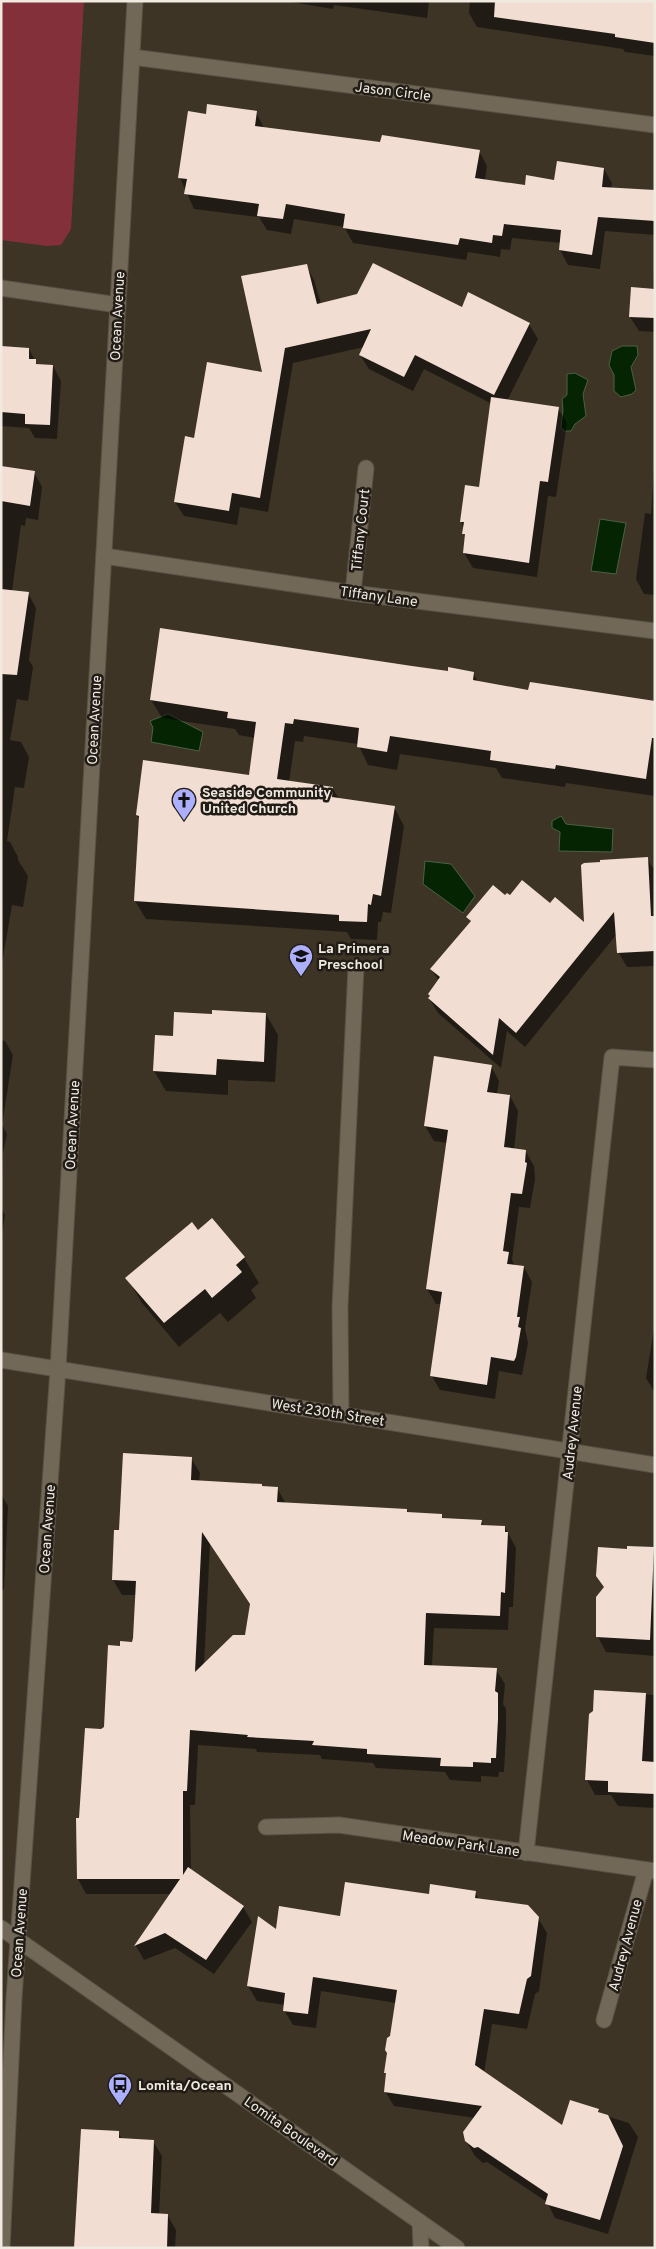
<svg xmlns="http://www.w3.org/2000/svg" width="656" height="2249" viewBox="0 0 656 2249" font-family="Overpass,sans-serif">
<rect width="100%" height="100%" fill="#3d3426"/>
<path fill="#84303b" d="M1 1H84L71 229 61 245 47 246 1 240Z"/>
<path fill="#052502" stroke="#4c6045" d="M622 346H637L638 355 631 367 636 390 632 394 621 397 614 391V375L609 365 612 351Z
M575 373 588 380 583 394 586 416 575 424 571 431H564L561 427 563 410 562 399 567 395V374Z
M600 519 626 523 616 574 591 571Z
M168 714 203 732 199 751 151 742 153 728 150 721Z
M561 816 566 824 613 829 612 852 559 851 560 832 552 828V821Z
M425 861 451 864 475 896 463 913 423 884Z"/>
<path fill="#0007" fill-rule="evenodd" d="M285 1H429L427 18 334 5 333 9Z
M470 1H655V56L625 52 623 49 477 27 469 13Z
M256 112 264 128 381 143 479 151 487 166 485 180 526 187 604 169 612 183 611 189 655 191V235L605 231 600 269 568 265 560 250 561 243 512 238 510 250 501 249 500 257 468 252 466 260 353 243 344 227 294 219 291 234 267 230 259 217 194 209 180 178 207 115Z
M655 256V332L639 331 630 317 653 290Z
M306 265 314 280 321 304 462 308 529 324 538 339 507 401 558 408 567 423 556 497 548 496 537 577 473 568 464 553 466 538 461 521 480 488 492 404 424 369 413 391 369 369 360 355 364 347 293 363 268 512 240 507 237 525 184 516 175 502 195 439 264 373Z
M1 347 29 349 38 366H53L61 381 57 439 35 438 29 428 1 426Z
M655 455V595L644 594 636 579 645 513 651 514Z
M1 467 34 472 42 487 38 520 26 518 25 526 21 525 12 591 28 593 36 608 29 660 33 667 28 701 17 699 10 740 21 742 29 757 24 788 15 787 7 841 10 842 18 857V860L28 876 23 907 12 905 1 969Z
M449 673H473L479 683 530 691 655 702V796L566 783 565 787 502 778 496 768 400 754 397 770 368 765 358 744 304 736 303 742 295 741 289 782 333 789 339 799 394 807 404 826 391 913 383 912 381 922H378L377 940 351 939 347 932 146 919 135 901 140 821 137 815 250 777 255 738 239 735 235 729 162 718 151 700Z
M647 858 652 867H655V966L627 967 619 953 617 934 525 1047 507 1031 501 1068 438 1013 429 998 439 981 431 969 471 922 468 917 506 897 550 905 585 924Z
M266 1014 278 1035 275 1082 228 1080V1095L166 1091 154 1071 174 1038 213 1015Z
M1 1040 5 1041 13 1055 2 1125 7 1134 3 1153 1 1193Z
M491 1066 499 1081 497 1094 510 1096 518 1111 514 1150 526 1152 534 1166 535 1179 530 1208 519 1207 512 1260 515 1266 524 1267 532 1282 525 1328 528 1343 522 1375 499 1371 495 1399 440 1390 431 1375 442 1304H436L427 1289 448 1143 434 1141 425 1126Z
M1 1208 5 1215 1 1243Z
M212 1220 244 1258 259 1283 251 1290 256 1298 228 1322 220 1313 179 1347 142 1303 127 1278 198 1231Z
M655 1323V1393L646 1378Z
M191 1458 200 1473 199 1482 277 1488 286 1504 407 1510 409 1513 441 1515 444 1519 481 1521 484 1526 505 1527 516 1548 513 1607H509L508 1630 434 1628 432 1666 496 1670 505 1684 503 1704 506 1709V1735L504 1772H499L498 1777 481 1776V1782L450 1780 445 1772 376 1768 373 1763 322 1759 320 1755 257 1752 256 1749 198 1745 195 1805H190L191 1871 243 1907 252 1922 214 1974 175 1948 144 1960 136 1946 172 1894H86L78 1879V1820L80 1819 102 1730 105 1727 121 1647 132 1643 134 1639 136 1595H122L113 1580 120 1531ZM210 1544 251 1606 246 1636 204 1665Z
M1 1494 8 1506 4 1589 1 1591Z
M629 1547 655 1548V1656L606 1652 598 1637Z
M595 1692 655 1695V1808L618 1806 611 1795H595L587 1780Z
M475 1892 479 1900 538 1918 547 1933 539 1991 535 1994 527 2029 492 2024 484 2073 563 2127 598 2110 600 2114 629 2123 638 2137 608 2234 555 2218 547 2202 487 2162 483 2163 475 2156 466 2141 475 2118 394 2106 385 2091 387 2076 385 2072 396 2003 321 1991 316 2028 293 2025 284 2010 285 2005 257 2001 248 1986 277 1931 430 1895Z
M118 2132 122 2139 153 2141 162 2156 159 2215 168 2216 176 2230 175 2248H75Z"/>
<path fill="#f2ddd3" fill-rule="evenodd" d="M495 1H655V43L615 37V34L494 17Z
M207 104 257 111 255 126 380 142 382 135 480 150 475 178 525 185 526 175 554 180 557 161 604 168 602 187 655 190V221L598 217 592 255 559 250 561 230 504 224 502 236 493 235 492 243 460 238 458 245 343 228 345 214 286 204 283 219 257 216 259 204 184 194 187 179 178 178 188 111 206 114Z
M373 263 462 307 468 292 530 323 494 395 415 355 404 377 359 355 371 329 285 348 260 498 232 493 229 511 174 502 185 436 194 438 207 362 262 372 241 276 307 264 317 304 357 294Z
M631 287 655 289V318L629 317Z
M1 346 29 348V359H36V364L53 365 50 425 25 424V414L1 412Z
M491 397 559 407 548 482 540 481 529 563 463 553 465 534H462L464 522H460L465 485 479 487Z
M1 466 35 471 30 506 1 501Z
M1 589 29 592 17 675 1 674Z
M160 628 412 666 448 671V667L474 672 473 680 528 690 530 682 655 701V738H652L646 779 556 765 555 769 490 760 491 751 390 736 387 752 357 747 359 728 294 719 293 724 285 723 277 779 333 787 332 797 395 806 381 896 373 894 371 905 368 904 367 922 339 921V915L134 901 139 816 136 815 143 760 249 775 256 722 227 718 228 712 150 700Z
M648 857 651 916H655V951L617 953 614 912 516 1033 499 1018 493 1055 428 998 430 996 428 994 440 977 430 969 471 921 466 917 493 885 505 895 507 893 510 895 522 880 550 903 555 897 584 922 581 865 584 863 600 862V860Z
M212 1010 266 1013 264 1062 217 1059 216 1075 153 1071 155 1035 173 1036 174 1012 212 1014Z
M434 1056 492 1065 487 1092 510 1095 504 1147 526 1150 525 1162 527 1163 522 1194 511 1193 503 1251 509 1252 507 1264 524 1266 517 1317H520L518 1327 521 1328 516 1357 514 1361 491 1357 487 1385 430 1376 442 1292 426 1289 448 1130 424 1126Z
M212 1218 245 1257 236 1265 242 1272 212 1298 205 1289 164 1323 125 1278 192 1222 198 1230Z
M123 1453 192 1457 191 1480 262 1484V1486L278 1487 277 1502 407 1509V1512L442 1514V1518L482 1520 481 1525 505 1526V1532H508L505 1593 501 1592 500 1616 426 1613 424 1665 497 1668 495 1691 498 1693V1719L496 1758H491V1763L473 1762V1767L440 1766 441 1758 367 1754V1749L312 1745 314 1741 247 1737 248 1735 190 1730 187 1791H183V1875L188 1867 244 1906 206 1960 165 1933 134 1946 180 1879H77L76 1818H79L85 1728 101 1729 104 1727 108 1645 120 1646V1641L132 1642 133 1638 136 1581 112 1580 114 1530H119ZM202 1532 250 1604 245 1635H233L195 1672Z
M627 1546 654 1547 650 1640 596 1637V1597L604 1587 596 1576 598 1547 627 1549Z
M594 1690 646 1693 642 1761 655 1762V1794L608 1792V1781L585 1780 589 1714 593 1711Z
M345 1882 429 1894 430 1884 476 1891 475 1898 528 1905 539 1917 531 1976 527 1979 519 2014 484 2009 475 2065 562 2125 570 2100 599 2109 598 2112 608 2115 623 2146 600 2220 545 2204 548 2194 478 2147 474 2148 465 2141 463 2132 482 2106 384 2092 386 2073H384L387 2053 385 2050 387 2038 390 2036 397 1990 313 1977 308 2014 283 2011 285 1993 247 1986 258 1916 276 1929 279 1906 340 1916Z
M81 2129 119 2131V2138L154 2140 151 2213 168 2214 167 2248H74Z"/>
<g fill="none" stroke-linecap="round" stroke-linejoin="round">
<g stroke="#595245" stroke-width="17">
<path id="service" d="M341 1414 340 1307 356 967"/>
</g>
<g stroke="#595245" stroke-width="17">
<path id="minor" d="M132 57 655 125
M1 288 118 305
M104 556 353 593 655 631
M353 593 366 468
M1 1360 655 1465
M266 1827 339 1825 655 1871
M526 1853 612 1057 655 1060
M604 2020 646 1870
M420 2222 421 2248"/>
</g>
<g stroke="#595245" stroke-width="17">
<path id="tertiary" d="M2 2248 14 1998 58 1369 135 1"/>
</g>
<g stroke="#595245" stroke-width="17">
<path id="secondary" d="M1 1928 457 2248"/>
</g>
<use href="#service" stroke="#726858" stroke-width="15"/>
<use href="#minor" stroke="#726858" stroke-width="15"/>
<use href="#tertiary" stroke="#726858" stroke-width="15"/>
<use href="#secondary" stroke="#726858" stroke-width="15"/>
</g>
<defs>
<g id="church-pin" transform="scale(1.25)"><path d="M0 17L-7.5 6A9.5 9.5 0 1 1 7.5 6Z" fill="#acaffb" stroke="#211c16"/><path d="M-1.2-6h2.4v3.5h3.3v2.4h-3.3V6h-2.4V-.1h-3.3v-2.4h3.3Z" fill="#111"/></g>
<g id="school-pin" transform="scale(1.25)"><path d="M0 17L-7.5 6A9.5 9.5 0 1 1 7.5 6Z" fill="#acaffb" stroke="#211c16"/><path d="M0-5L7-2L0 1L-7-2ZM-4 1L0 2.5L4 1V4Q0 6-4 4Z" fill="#111"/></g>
<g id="bus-pin" transform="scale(1.25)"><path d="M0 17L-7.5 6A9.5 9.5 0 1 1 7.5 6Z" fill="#acaffb" stroke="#211c16"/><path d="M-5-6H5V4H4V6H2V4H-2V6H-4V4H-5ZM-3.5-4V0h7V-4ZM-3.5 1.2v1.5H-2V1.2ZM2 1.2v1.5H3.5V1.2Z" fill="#111"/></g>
</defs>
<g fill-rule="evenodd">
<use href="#church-pin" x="184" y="800"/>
<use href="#school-pin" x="301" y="956"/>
<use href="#bus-pin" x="120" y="2085"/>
</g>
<g text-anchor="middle" stroke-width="5" stroke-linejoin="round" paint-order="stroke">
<g font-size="14" fill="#f0eae1" stroke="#211c16">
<text transform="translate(393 91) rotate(7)" y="5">Jason Circle</text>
<text transform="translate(117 316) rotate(-87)" y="5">Ocean Avenue</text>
<text transform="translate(360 530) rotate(-84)" y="5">Tiffany Court</text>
<text transform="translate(379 596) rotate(8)" y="5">Tiffany Lane</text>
<text transform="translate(94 720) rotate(-87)" y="5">Ocean Avenue</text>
<text transform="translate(72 1125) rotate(-87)" y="5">Ocean Avenue</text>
<text transform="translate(328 1412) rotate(9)" y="5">West 230th Street</text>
<text transform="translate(572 1433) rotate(-84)" y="5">Audrey Avenue</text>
<text transform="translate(47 1529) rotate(-86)" y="5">Ocean Avenue</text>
<text transform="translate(461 1843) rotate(8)" y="5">Meadow Park Lane</text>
<text transform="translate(19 1933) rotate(-86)" y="5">Ocean Avenue</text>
<text transform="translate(625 1945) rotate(-75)" y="5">Audrey Avenue</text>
<text transform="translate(291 2131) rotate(35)" y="5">Lomita Boulevard</text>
</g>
<g font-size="14" font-weight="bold" fill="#f0eae1" stroke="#211c16" text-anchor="start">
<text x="202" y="797">Seaside Community<tspan x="202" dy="16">United Church</tspan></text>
<text x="318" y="953">La Primera<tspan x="318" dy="16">Preschool</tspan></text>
<text x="138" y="2090">Lomita/Ocean</text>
</g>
</g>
<rect width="656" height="2249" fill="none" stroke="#f0eae1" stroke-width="5"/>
</svg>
